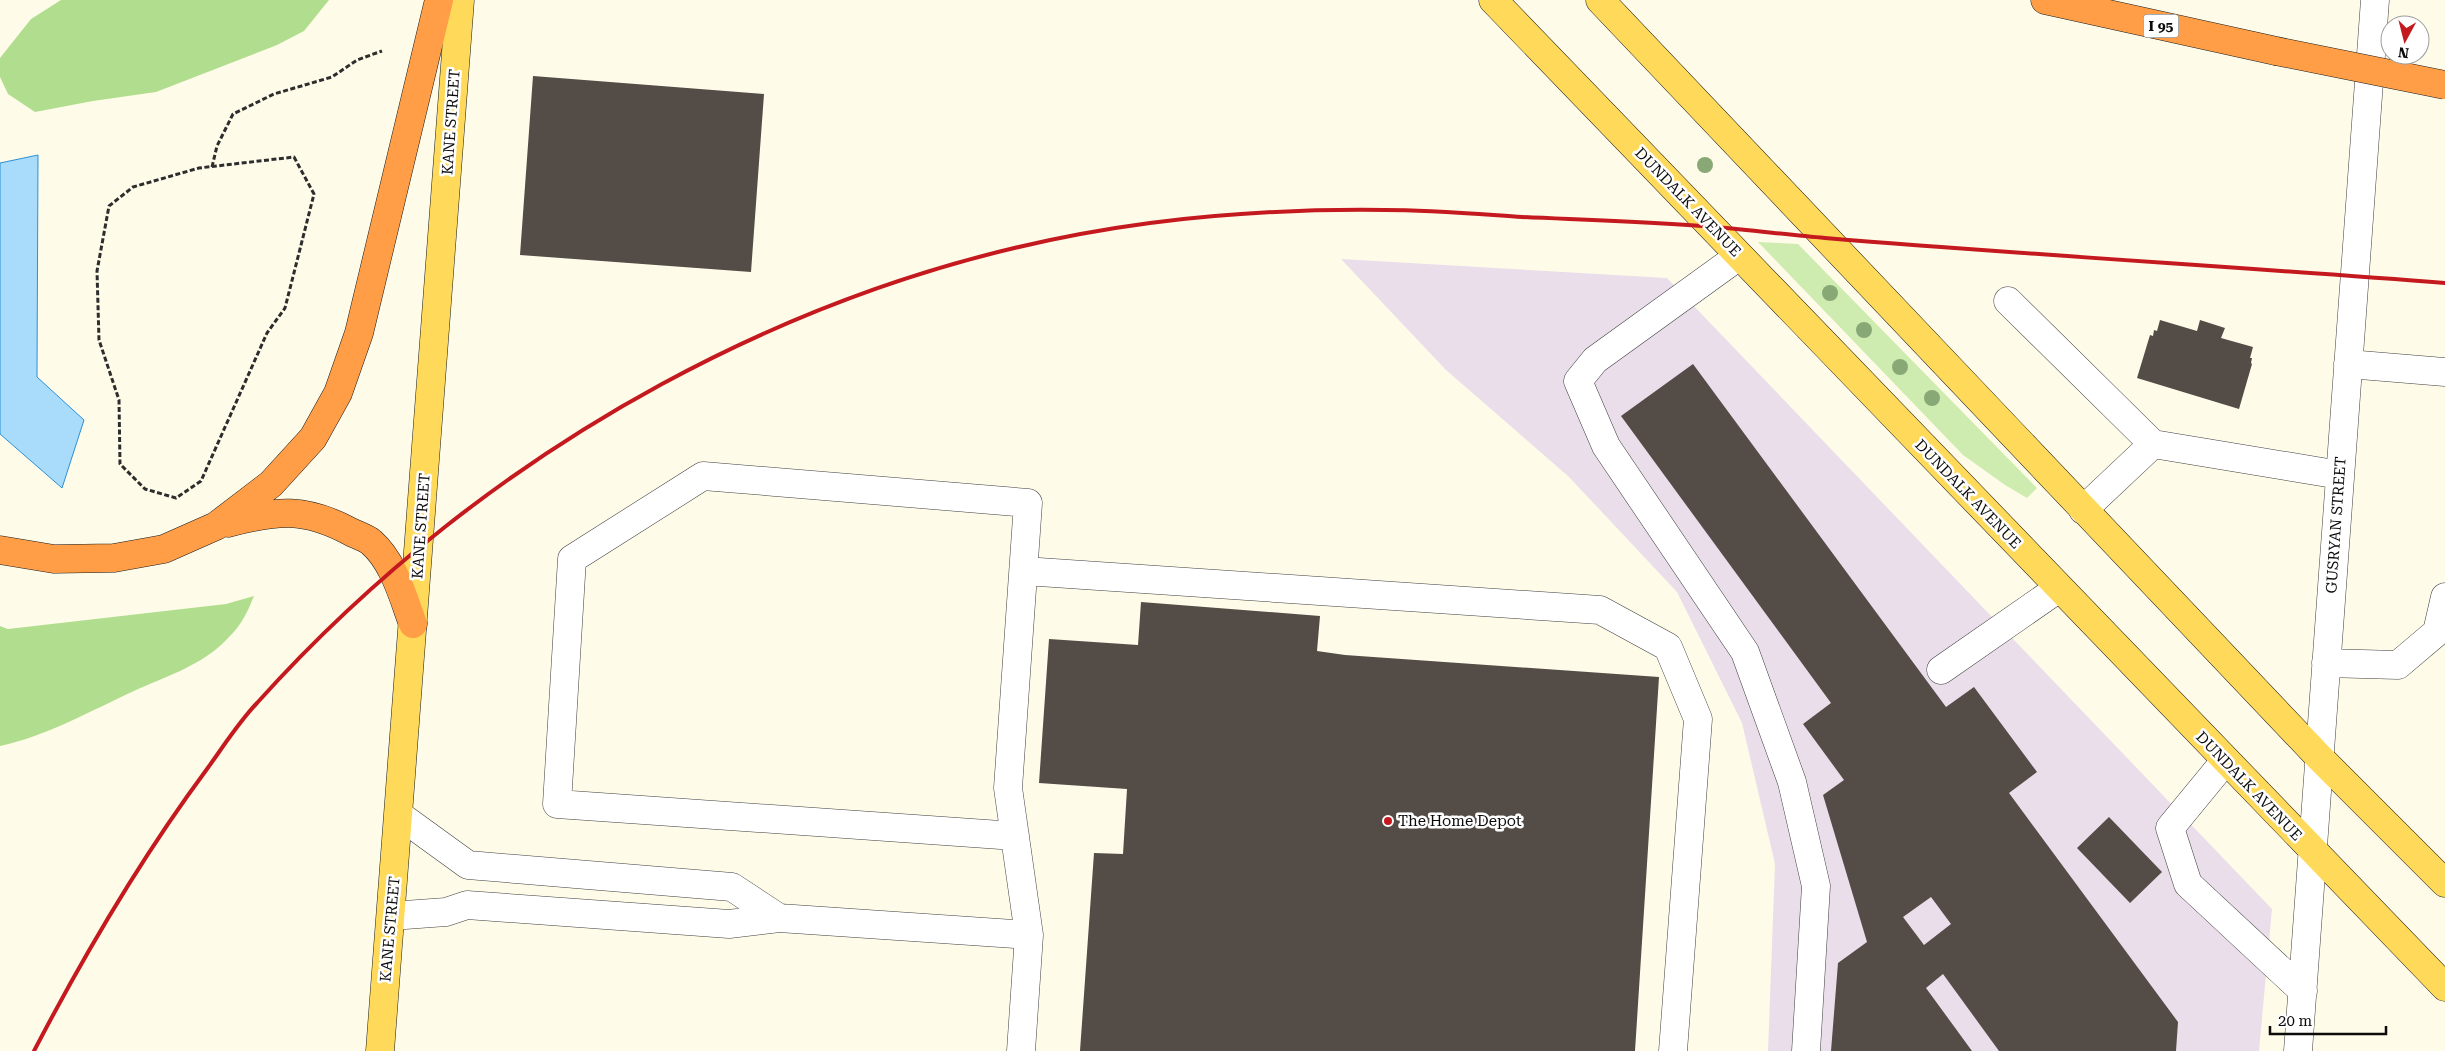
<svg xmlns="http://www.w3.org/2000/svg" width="2445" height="1051" viewBox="0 0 2445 1051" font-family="'Roboto Serif',serif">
<rect width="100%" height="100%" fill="#fffbe9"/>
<path fill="#eadeeb" d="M1341 259 1667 278 2272 909 2259 1051H1768L1775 864 1742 723 1677 592 1569 477 1446 370Z"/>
<path fill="#ceecb0" d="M1758 242 1798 244 2037 488 2027 498 2005 485 1963 455Z"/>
<path fill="#b1de8e" d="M61 0H329L304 31 277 45 156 92 93 101 35 112 8 94 0 77V58L31 19Z
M254 596C244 620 240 627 221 645 197 667 162 678 134 691 90 711 47 736 0 746V626L8 629 226 604Z"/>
<path fill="#a9dbfb" stroke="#2b90d7" d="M38 155 37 377 84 420 62 488 0 434V163Z"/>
<path fill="#544c47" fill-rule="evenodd" d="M533 76 764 94 751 272 520 255Z
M2160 320 2197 331 2200 320 2225 328 2221 338 2253 347 2250 358H2252L2251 363 2252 364 2239 409 2137 378 2150 335 2153 336 2154 330 2157 331Z
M1693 364 1946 707 1974 687 2037 772 2009 793 2178 1022 2176 1051H1999L1943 974 1926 988 1972 1051H1831L1838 963 1867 942 1823 795 1844 780 1803 724 1831 703 1621 416ZM1931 897 1951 924 1924 945 1903 917Z
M1141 602 1320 616 1317 651 1345 655 1659 677 1635 1051H1080L1094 853 1123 854 1127 789 1039 783 1049 639 1138 645Z
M2109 817 2162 872 2130 903 2077 848Z"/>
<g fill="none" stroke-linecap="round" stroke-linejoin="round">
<g stroke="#3e3e3e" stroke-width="29">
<path id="minor" d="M1739 256 1595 360 1578 381 1606 446 1745 652 1792 782 1816 886 1806 1051
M2008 301 2153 444
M2348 364 2445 372
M2083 510 2153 444 2340 475
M1024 571 1600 610 1668 647 1698 719 1673 1051
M2326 663 2398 665 2437 632 2445 597
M1941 670 2059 588
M2225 761 2170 828 2188 884 2303 991
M399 815 468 865 732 887 779 918
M1015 836 557 804 572 559 703 476 1028 503 1008 788 1029 935
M391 916 446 912 467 905 729 924 779 918 1029 935 1021 1051
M2298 1051 2375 0"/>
</g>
<g stroke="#1c1c1c" stroke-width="29">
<path id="major" d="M1493 0 2445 987
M1600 0 2319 757 2445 883
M380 1051 460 0"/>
</g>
<g stroke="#1c1c1c" stroke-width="29">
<path id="highway" d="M2045 0 2276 51
M228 523C277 510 305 507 351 532 357 535 366 538 371 542 394 562 403 597 413 624
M0 550 54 559 114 558 164 549 216 526 271 484 313 438 338 393 359 333 439 0"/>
</g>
<path stroke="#2d2d2d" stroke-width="3" stroke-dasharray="5 2.5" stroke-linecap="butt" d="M294 157 314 194 285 308 267 333 201 481 176 498 145 489 120 464 119 400 99 340 97 271 109 206 133 187 199 168Z
M212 167 217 146 233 114 274 94 332 77 357 60 382 51"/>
<use href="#minor" stroke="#fff" stroke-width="28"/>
<use href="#major" stroke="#ffd959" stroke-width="28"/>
<use href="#highway" stroke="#ff9e47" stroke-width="28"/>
<path stroke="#c41a1f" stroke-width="4" d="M34 1051C85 953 141 858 207 769 223 747 238 723 257 703 486 448 809 268 1150 223 1227 213 1307 209 1385 210 1430 210 1477 214 1522 217 1587 220 1651 222 1715 227 1752 230 1789 235 1825 238 2032 255 2239 267 2445 283"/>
<g stroke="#1c1c1c" stroke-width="29" stroke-linecap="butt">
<path id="highway-bridge" d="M2276 51 2445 85"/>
</g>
<use href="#highway-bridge" stroke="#ff9e47" stroke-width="28"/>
</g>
<g fill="#88a976">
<circle cx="1705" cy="165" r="8"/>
<circle cx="1830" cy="293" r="8"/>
<circle cx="1864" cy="330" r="8"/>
<circle cx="1900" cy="367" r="8"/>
<circle cx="1932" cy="398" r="8"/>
</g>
<circle fill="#c41a1f" stroke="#fff" stroke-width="2" cx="1388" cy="821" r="5"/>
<g text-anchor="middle" stroke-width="5" stroke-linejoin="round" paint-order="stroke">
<rect fill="#fff" stroke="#545454" stroke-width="1" x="2143.5" y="14.5" width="35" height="23" rx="4"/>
<g font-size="14" font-weight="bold" fill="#0b0b0b">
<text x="2161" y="31">I 95</text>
</g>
<g font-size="15" fill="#0b0b0b" stroke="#fff">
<text transform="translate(451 122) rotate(-86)" y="5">KANE STREET</text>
<text transform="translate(1688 202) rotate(46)" y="5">DUNDALK AVENUE</text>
<text transform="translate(1968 494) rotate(46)" y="5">DUNDALK AVENUE</text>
<text transform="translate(2336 525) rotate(-86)" y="5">GUSRYAN STREET</text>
<text transform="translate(421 526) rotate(-86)" y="5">KANE STREET</text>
<text transform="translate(2249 786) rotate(46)" y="5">DUNDALK AVENUE</text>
<text transform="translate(390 929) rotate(-85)" y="5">KANE STREET</text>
</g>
<g font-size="15" fill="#0b0b0b" stroke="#fff" text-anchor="start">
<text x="1398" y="826">The Home Depot</text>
</g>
</g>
<g transform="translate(2405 40) rotate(187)"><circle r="24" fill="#ffffff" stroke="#9d9d9d"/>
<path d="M0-4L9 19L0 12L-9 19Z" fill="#c41a1f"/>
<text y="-8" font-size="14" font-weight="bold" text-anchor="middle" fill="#0b0b0b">N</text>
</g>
<path d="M2270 1026v8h116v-8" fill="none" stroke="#0b0b0b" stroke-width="2.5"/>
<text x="2278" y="1026" font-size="15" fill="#0b0b0b" stroke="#ffffff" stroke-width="4" paint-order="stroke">20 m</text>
</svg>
